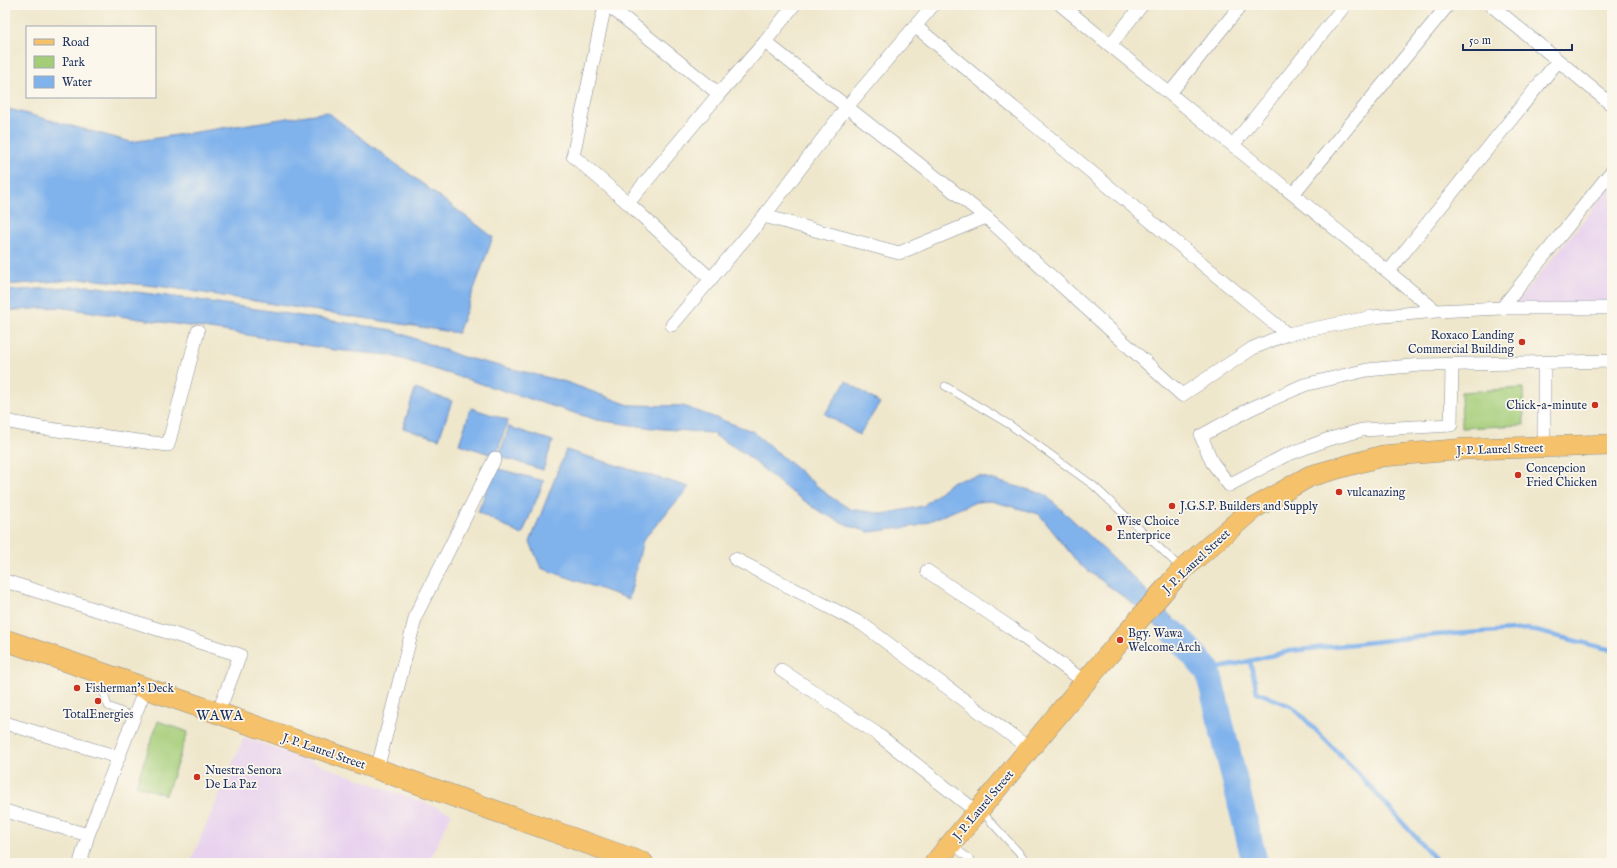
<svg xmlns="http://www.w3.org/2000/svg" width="1617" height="868" viewBox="0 0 1617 868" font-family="'IM FELL English',serif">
<rect width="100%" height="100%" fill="#fbf7ec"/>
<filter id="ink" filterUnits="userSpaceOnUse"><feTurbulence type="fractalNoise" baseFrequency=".025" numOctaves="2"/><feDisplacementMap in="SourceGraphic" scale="8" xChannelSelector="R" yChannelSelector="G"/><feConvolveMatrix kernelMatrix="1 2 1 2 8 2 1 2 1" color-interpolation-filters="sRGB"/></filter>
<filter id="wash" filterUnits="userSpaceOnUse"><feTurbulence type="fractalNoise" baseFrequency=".012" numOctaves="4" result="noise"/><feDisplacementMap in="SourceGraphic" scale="16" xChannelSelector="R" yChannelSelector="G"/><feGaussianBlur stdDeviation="0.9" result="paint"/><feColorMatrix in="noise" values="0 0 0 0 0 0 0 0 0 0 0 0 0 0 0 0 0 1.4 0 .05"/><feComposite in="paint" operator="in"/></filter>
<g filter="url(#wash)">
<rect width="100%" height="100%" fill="#efe7cc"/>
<path fill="#e8d2ee" d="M1612 185V305H1516L1521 297Z
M244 737 452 813 428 863H190Z"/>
<path fill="#a4cd78" stroke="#607e6b" d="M1523 388 1524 425 1462 428 1461 392Z
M158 721 188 732 166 795 136 785Z"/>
<path fill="#80b2ec" stroke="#4e70a5" d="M5 108 131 142 327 112 493 237 458 333 166 287 87 279 5 285Z
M89 286 198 300 392 330 463 357 566 382 629 405 683 406 752 431 829 496 850 509 884 514 923 506 953 481 979 476 1044 494 1077 524 1145 589 1198 645V666L1136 606 1079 564 1039 514 991 501 976 502 917 526 869 532 850 526 822 513 787 489 744 453 711 433 653 428 597 420 389 355 335 350 230 332 58 307 5 311V291Z
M846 381 880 403 859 435 825 414Z
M415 389 452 401 439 439 403 428Z
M471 408 508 420 496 456 459 444Z
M509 427 553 441 543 470 499 456Z
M566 450 689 487 643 540 629 599 541 568 530 542Z
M495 468 544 481 522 535 478 512Z"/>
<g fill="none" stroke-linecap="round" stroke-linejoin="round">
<path stroke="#80b2ec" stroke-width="4.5" d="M1250 661 1257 692 1293 707 1354 769 1439 863
M1208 671 1290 651 1436 635 1528 629 1612 650"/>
<path stroke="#80b2ec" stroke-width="26" d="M1174 633 1208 671 1255 863"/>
</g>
</g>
<g filter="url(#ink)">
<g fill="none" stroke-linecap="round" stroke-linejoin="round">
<g stroke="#858b95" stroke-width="8">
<path id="service" d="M945 386 1010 425 1094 486 1181 568
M98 675 108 706 134 717
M980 810 1024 858V863
M952 845 974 863"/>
</g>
<g stroke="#858b95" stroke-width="14">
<path id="minor" d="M605 5 573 156 628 203 711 279
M608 5 719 94
M1061 5 1436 311
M1491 5 1612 105
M915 26 1287 334
M765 42 986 217 1182 395 1253 348 1287 334 1373 317 1436 311 1502 308H1612
M1110 45 1142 5
M1170 93 1241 5
M1233 145 1345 5
M1293 194 1448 5
M628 203 719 94 765 42 794 5
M764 216 899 253 986 217
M1389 271 1558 61
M1502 308 1612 171
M672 325 764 216 846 108 933 5
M1544 363V447
M1452 365 1451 425 1362 430 1326 440 1284 456 1229 485 1212 462 1201 436 1250 409 1304 385 1367 370 1421 365 1612 361
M5 421 42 428 168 445 198 331
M735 559 862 624 1030 749
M927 571 1011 628 1085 682
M5 581 240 655 218 713
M781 670 876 733 977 812
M5 723 118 757
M377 770 416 615 495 458
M5 811 88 835
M80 863 88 835 145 689"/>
</g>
<g stroke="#858b95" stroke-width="22">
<path id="primary" d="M5 640 218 713 643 863
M935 863 1085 682 1160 595 1183 569 1254 508 1310 476 1382 456 1466 449 1612 445"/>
</g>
<use href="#service" stroke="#fff" stroke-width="7"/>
<use href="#minor" stroke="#fff" stroke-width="13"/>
<use href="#primary" stroke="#f5c16b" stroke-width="21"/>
</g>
</g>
<g fill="#c8321e" stroke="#fbf7ec" stroke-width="1.5">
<circle cx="1522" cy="342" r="4"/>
<circle cx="1595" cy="405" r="4"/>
<circle cx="1518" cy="475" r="4"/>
<circle cx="1339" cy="492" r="4"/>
<circle cx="1172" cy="506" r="4"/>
<circle cx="1109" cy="528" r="4"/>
<circle cx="1120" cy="640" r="4"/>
<circle cx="77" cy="688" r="4"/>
<circle cx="98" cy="701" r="4"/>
<circle cx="197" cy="777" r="4"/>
</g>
<g text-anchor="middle" stroke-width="3.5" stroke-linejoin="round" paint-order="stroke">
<g font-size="12" fill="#1b2f5e" stroke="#fbf7ec" text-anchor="start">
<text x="1514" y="339" text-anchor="end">Roxaco Landing<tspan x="1514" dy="14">Commercial Building</tspan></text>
<text x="1587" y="409" text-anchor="end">Chick-a-minute</text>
<text x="1526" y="472">Concepcion<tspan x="1526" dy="14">Fried Chicken</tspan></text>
<text x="1347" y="496">vulcanazing</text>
<text x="1180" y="510">J.G.S.P. Builders and Supply</text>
<text x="1117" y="525">Wise Choice<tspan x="1117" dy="14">Enterprice</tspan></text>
<text x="1128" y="637">Bgy. Wawa<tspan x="1128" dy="14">Welcome Arch</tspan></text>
<text x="85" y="692">Fisherman's Deck</text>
<text x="98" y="718" text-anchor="middle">TotalEnergies</text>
<text x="205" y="774">Nuestra Senora<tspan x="205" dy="14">De La Paz</tspan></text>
</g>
<g font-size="12" fill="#1b2f5e" stroke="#fbf7ec">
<text transform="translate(1500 449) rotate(-2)" y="4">J. P. Laurel Street</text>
<text transform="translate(1196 561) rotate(-43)" y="4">J. P. Laurel Street</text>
<text transform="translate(324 751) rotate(19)" y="4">J. P. Laurel Street</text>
<text transform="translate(983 805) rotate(-50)" y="4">J. P. Laurel Street</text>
</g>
<g font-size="14" letter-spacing="1" fill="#1b2f5e" stroke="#fbf7ec">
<text x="220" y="720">WAWA</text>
</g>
</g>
<rect width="1617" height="868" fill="none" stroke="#fbf7ec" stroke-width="20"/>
<rect x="26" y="26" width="130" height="72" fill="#fbf7ec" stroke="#a1a7b3"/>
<rect x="34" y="39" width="20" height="6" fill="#f5c16b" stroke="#a1a7b3"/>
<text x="62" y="46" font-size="12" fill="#1b2f5e">Road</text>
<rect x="34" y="56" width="20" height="12" fill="#a4cd78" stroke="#a1a7b3"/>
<text x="62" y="66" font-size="12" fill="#1b2f5e">Park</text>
<rect x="34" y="76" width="20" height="12" fill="#80b2ec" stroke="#a1a7b3"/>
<text x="62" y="86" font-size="12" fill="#1b2f5e">Water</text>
<path d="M1463 44v6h109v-6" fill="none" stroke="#1b2f5e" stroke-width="2"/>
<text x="1469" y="44" font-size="12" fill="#1b2f5e" stroke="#fbf7ec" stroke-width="3" paint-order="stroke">50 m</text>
</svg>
